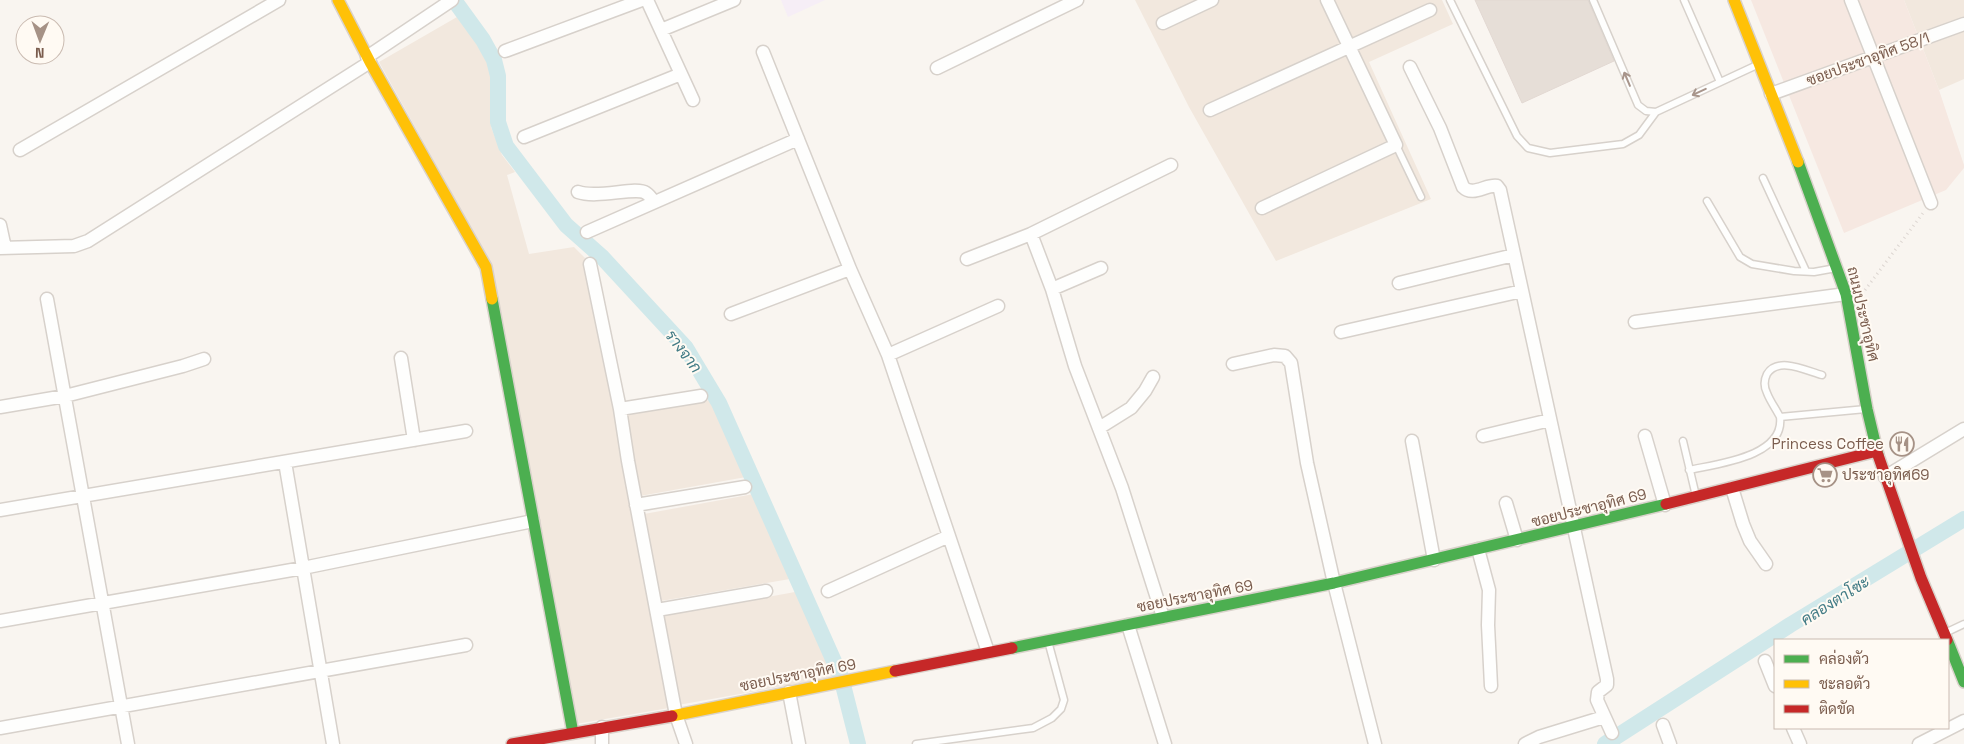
<svg xmlns="http://www.w3.org/2000/svg" width="1964" height="744" viewBox="0 0 1964 744" font-family="'Space Grotesk',Sarabun,sans-serif">
<rect width="100%" height="100%" fill="#f9f5f0"/>
<path fill="#f2e8de" d="M1135 0H1442L1453 24 1369 62 1431 199 1276 261 1189 107Z
M1904 0H1964V79L1939 90Z
M457 17 482 50 490 69 491 127 502 155 515 172 507 175 529 254 574 247 585 258 669 708 576 724 491 264 379 62Z
M710 400 746 477 640 496 626 414Z
M754 494 790 579 661 601 644 514Z
M795 592 836 677 678 705 663 616Z"/>
<path fill="#f6e8e1" d="M1751 0H1904L1939 90 1964 165V168L1946 190 1844 233Z"/>
<path fill="#f6eef6" d="M781 0H825L788 17Z"/>
<g fill="none" stroke-linecap="round" stroke-linejoin="round">
<path stroke="#d0e8ea" stroke-width="16" d="M454 0 483 40 494 60 498 76V122L506 146 566 225 602 257 686 348 719 403 841 677 858 744
M1605 744 1790 625 1964 519"/>
</g>
<path fill="#e6ded7" stroke="#e2d8d2" d="M1475 0H1588L1614 61 1522 103Z"/>
<g fill="none" stroke-linecap="round" stroke-linejoin="round">
<g stroke="#d7d1cb" stroke-width="9">
<path id="lane" d="M1450 0 1517 136 1528 148 1550 153 1623 144 1639 135 1656 112
M1593 0 1638 105 1646 111 1656 112 1757 65
M1684 0 1720 82
M1396 145 1421 197
M1763 178 1806 271
M1707 201 1740 257 1752 264 1794 271 1814 272 1836 268
M1780 417C1776 409 1770 401 1767 393 1764 387 1764 380 1767 374 1778 356 1807 371 1822 375
M1683 441 1696 496
M1689 470C1716 464 1785 457 1780 417L1866 409
M1945 633 1964 624
M916 744 1033 728 1052 718 1061 709 1064 700 1048 641"/>
</g>
<g stroke="#d7d1cb" stroke-width="15">
<path id="street" d="M647 0 693 100
M1851 0 1931 203
M1163 23 1212 0
M661 30 734 0
M505 51 642 0
M763 52 850 269 888 355 988 652
M367 57 452 0
M1410 67 1440 128 1463 187C1473 197 1486 184 1497 186L1500 190 1607 679V685L1598 692 1597 700 1612 733
M937 68 1077 0
M1771 94 1964 24
M1210 110 1430 10
M524 137 681 74
M20 150 279 0
M578 192C598 199 636 186 646 193 649 195 652 199 654 202
M1262 208 1396 145 1327 0
M0 225 5 248
M587 232 798 139
M1031 234 1052 289 1075 366 1122 488 1163 617
M0 248 74 246 88 241 370 62
M967 259 1031 234 1171 165
M590 264 620 409 628 461 676 715 686 744
M1399 283 1514 255
M1052 289 1101 268
M47 299 128 744
M731 314 850 269
M1635 322 1846 294
M1341 332 1522 291
M888 355 998 306
M401 358 414 440
M1233 364 1274 355 1285 356 1291 363 1307 463 1334 583 1375 744
M0 407 65 396 183 366 204 359
M620 409 701 396
M1099 428 1131 408 1145 391 1153 377
M1483 436 1550 420
M1645 436 1665 505
M1412 441 1434 560
M285 462 333 744
M1885 477 1964 429
M1732 488 1743 524 1750 541 1766 564
M1506 503 1517 540
M636 505 745 487
M0 510 466 431
M1478 549 1489 590 1488 625 1491 686
M828 591 949 536
M657 610 766 591
M0 621 303 568 533 521
M1128 625 1165 744
M1765 661 1775 686
M789 692 799 744
M1663 725 1670 744
M602 727V744
M0 728 466 645
M1793 728 1800 744
M1525 744 1539 737 1604 717
M1919 744 1964 721"/>
</g>
<g stroke="#d9d2cb" stroke-width="14">
<path id="fast" d="M1798 162 1846 294 1867 409 1878 455
M492 299 573 733
M1948 642 1964 682
M1012 648 1334 583 1666 504"/>
</g>
<g stroke="#d9d2cb" stroke-width="14">
<path id="slow" d="M338 0 370 62 486 267 492 299
M1734 0 1798 162
M672 716 895 671"/>
</g>
<g stroke="#d9d2cb" stroke-width="14">
<path id="jam" d="M1878 455 1921 578 1947 640
M1666 504 1877 451
M895 671 1012 648
M512 744 672 716"/>
</g>
<path stroke="#dcd5d0" stroke-width="3" stroke-dasharray="1 4" stroke-linecap="butt" d="M1862 294 1923 213"/>
<use href="#lane" stroke="#fefefd" stroke-width="6"/>
<use href="#street" stroke="#fefefd" stroke-width="12"/>
<use href="#fast" stroke="#4caf50" stroke-width="11"/>
<use href="#slow" stroke="#ffc107" stroke-width="11"/>
<use href="#jam" stroke="#c62828" stroke-width="11"/>
</g>
<defs><path id="oneway-shaft" d="M-6 0H5M1.5-3L5.5 0L1.5 3" fill="none" stroke-width="1.6" stroke-linecap="round" stroke-linejoin="round" transform="scale(1.25)"/></defs>
<g stroke="#a8958b">
<use href="#oneway-shaft" transform="translate(1627 79) rotate(-113)"/>
<use href="#oneway-shaft" transform="translate(1699 92) rotate(155)"/>
</g>
<defs>
<g id="restaurant-ring" transform="scale(1.25)"><circle r="9.5" fill="#fffaf3" stroke="#a69286" stroke-width="1.5"/><path d="M-5-6h1v4h1v-4h1v4h1v-4h1v5L-1.5 .5V6h-2V.5L-5-1ZM5-6V6H3V1.5H1.5Q1.5-4 5-6Z" fill="#a69286"/></g>
<g id="supermarket-ring" transform="scale(1.25)"><circle r="9.5" fill="#fffaf3" stroke="#a69286" stroke-width="1.5"/><path d="M-6-5.5h2.5l.6 2H6L4.5 2H-2.5L-4.4-4H-6ZM-1.5 3.2a1.3 1.3 0 1 0 .1 0ZM3 3.2a1.3 1.3 0 1 0 .1 0Z" fill="#a69286"/></g>
</defs>
<g fill-rule="evenodd">
<use href="#restaurant-ring" x="1902" y="444"/>
<use href="#supermarket-ring" x="1825" y="475"/>
</g>
<g text-anchor="middle" stroke-width="4" stroke-linejoin="round" paint-order="stroke">
<g font-size="15" fill="#7a5c4d" stroke="#fffaf3">
<text transform="translate(1868 59) rotate(-20)" y="5">ซอยประชาอุทิศ 58/1</text>
<text transform="translate(1863 314) rotate(77)" y="5">ถนนประชาอุทิศ</text>
<text transform="translate(1589 508) rotate(-14)" y="5">ซอยประชาอุทิศ 69</text>
<text transform="translate(1195 596) rotate(-11)" y="5">ซอยประชาอุทิศ 69</text>
<text transform="translate(798 675) rotate(-11)" y="5">ซอยประชาอุทิศ 69</text>
</g>
<g font-size="15" fill="#7a5c4d" stroke="#fffaf3" text-anchor="end">
<text x="1884" y="449">Princess Coffee</text>
<text x="1842" y="480" text-anchor="start">ประชาอุทิศ69</text>
</g>
<g font-size="16" font-style="italic" fill="#437c86" stroke="#fffaf3">
<text transform="translate(684 351) rotate(53)" y="6">รางจาก</text>
<text transform="translate(1835 600) rotate(-32)" y="6">คลองตาโซะ</text>
</g>
</g>
<rect x="1774" y="639" width="175" height="90" fill="#fffaf3" stroke="#cabbb1"/>
<rect x="1784" y="655" width="25" height="8" fill="#4caf50" stroke="#cabbb1"/>
<text x="1819" y="664" font-size="15" fill="#7a5c4d">คล่องตัว</text>
<rect x="1784" y="680" width="25" height="8" fill="#ffc107" stroke="#cabbb1"/>
<text x="1819" y="689" font-size="15" fill="#7a5c4d">ชะลอตัว</text>
<rect x="1784" y="705" width="25" height="8" fill="#c62828" stroke="#cabbb1"/>
<text x="1819" y="714" font-size="15" fill="#7a5c4d">ติดขัด</text>
<g transform="translate(40 40) rotate(181)"><circle r="24" fill="#fffaf3" stroke="#cabbb1"/>
<path d="M0-4L9 19L0 12L-9 19Z" fill="#a69286"/>
<text y="-8" font-size="14" font-weight="bold" text-anchor="middle" fill="#7a5c4d">N</text>
</g>
</svg>
